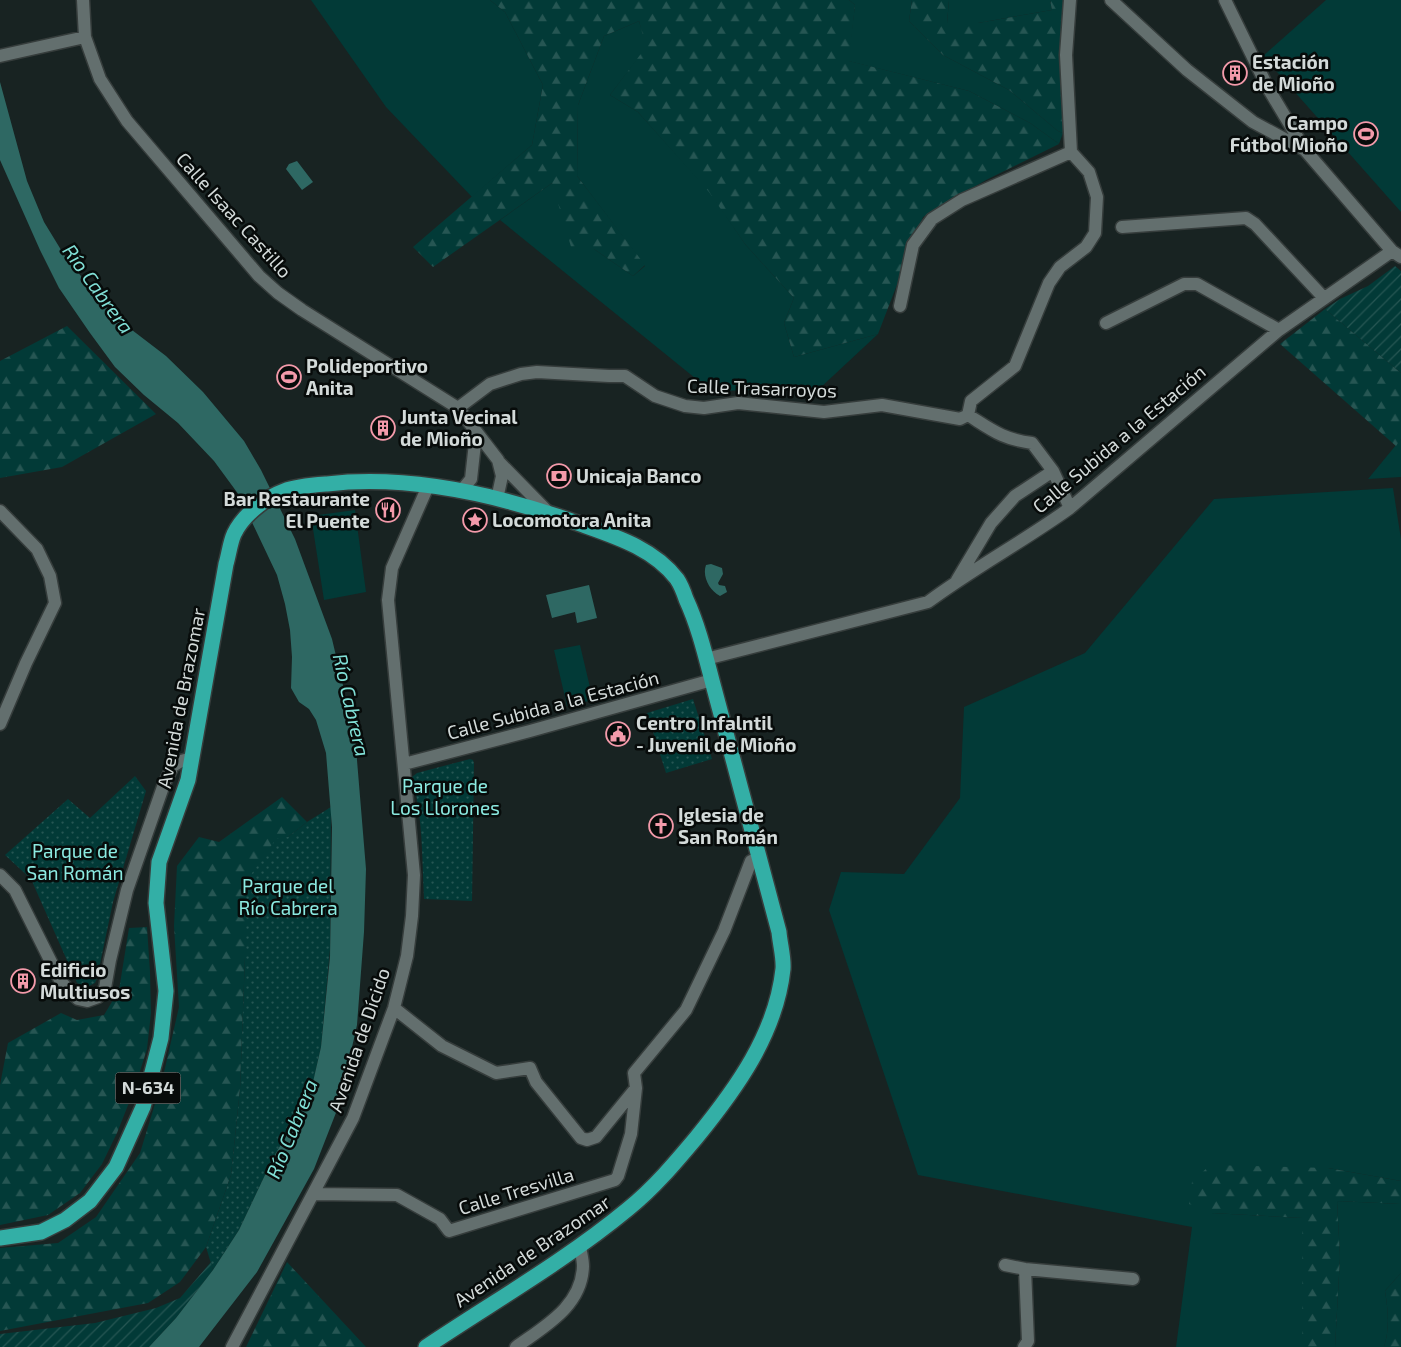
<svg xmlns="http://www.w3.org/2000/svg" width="1401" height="1347" viewBox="0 0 1401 1347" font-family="'Exo 2',sans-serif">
<defs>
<pattern id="forest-firs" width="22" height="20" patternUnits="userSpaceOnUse" patternTransform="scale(1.25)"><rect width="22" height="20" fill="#023a37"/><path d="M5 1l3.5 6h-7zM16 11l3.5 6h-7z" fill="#265653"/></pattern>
<pattern id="park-dots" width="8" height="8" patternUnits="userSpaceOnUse" patternTransform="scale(1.25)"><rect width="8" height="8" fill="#023a37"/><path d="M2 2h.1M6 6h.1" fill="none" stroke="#265653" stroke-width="1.8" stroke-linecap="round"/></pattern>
<pattern id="garden-furrows" width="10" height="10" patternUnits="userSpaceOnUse" patternTransform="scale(1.25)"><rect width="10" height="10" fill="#023a37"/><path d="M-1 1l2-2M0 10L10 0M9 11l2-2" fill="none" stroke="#265653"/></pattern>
</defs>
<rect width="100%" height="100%" fill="#182322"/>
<path fill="#023a37" d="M311 0H490L505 12 543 85 532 145 472 197 386 107Z
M849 0H912L909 21 943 55 1009 90 1058 131 1063 133 1059 144 1030 123 969 91 848 61 855 5Z
M949 0H1050L1052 10 978 23H947Z
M1326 0H1401V212L1263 56Z
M639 21 647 47 610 95 638 112 710 192 745 244 794 298 784 323 794 357 878 334 819 389 711 391 500 220 552 183 594 249 633 276 645 266 577 176 578 105 604 36Z
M1401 439V477L1368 479Z
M1393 488 1401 539V1181L1328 1168 1212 1213 1302 1218V1347H1176L1192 1227 918 1175 829 910 841 872 904 874 960 798 964 707 1085 653 1214 499Z
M355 510 366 592 324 600 311 516Z
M580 645 593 700 567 706 554 650Z
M1337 1201 1401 1204V1273L1385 1291C1388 1309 1390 1329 1384 1347H1335L1340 1257Z"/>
<path fill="url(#forest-firs)" d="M490 0H849L855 5 849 61 969 91 1030 123 1059 144 986 180 923 217 878 334 794 357 784 323 794 298 745 244 709 192 638 112 610 95 646 47 639 21 604 36 578 105 577 176 645 265 633 276 594 249 572 250 552 183 433 267 413 247 532 145 543 85 505 12Z
M912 0H949L947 23H978L1052 10 1050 0H1064L1063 133 1058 131 1009 90 943 55 909 21Z
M1325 309 1401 373V439L1396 446 1280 344Z
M67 326 156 414 62 467 0 478V361Z
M282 797 307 822 288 837 245 883V957L240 1089 231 1175 206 1247 180 1282 148 1303 0 1331V1248L58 1243 96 1217 140 1153 162 1081 179 1007 174 926 177 866 199 837 219 842Z
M147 927 150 972 151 1013 147 1049 134 1090 117 1133 102 1164 80 1193 48 1215 0 1225V1085L8 1043 61 1013 77 1020 104 1015 119 990 129 928Z
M1210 1165 1328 1168 1401 1181V1204L1337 1201 1340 1257 1335 1347H1302V1218L1212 1213 1189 1204 1192 1182Z
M287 1262 366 1347H246Z
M1401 1273V1347H1384C1390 1329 1388 1309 1385 1291Z"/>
<path fill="url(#park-dots)" d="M693 699 712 759 666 773 647 713Z
M470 759 473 760 474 763 472 901 424 899C422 858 423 817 412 777L417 773Z
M135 776 146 791 113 902 97 978 95 983 87 987 77 983 31 879 5 855 68 799 90 818Z
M331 807 330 949 321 1047 310 1095 273 1158 239 1230 213 1270 206 1247 231 1175 240 1089 245 957V883L276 839 288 837 307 822Z"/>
<path fill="url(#garden-furrows)" d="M1395 266 1401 271V373L1325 309 1340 299 1368 286Z
M211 1262 213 1270 176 1318 149 1347H0V1334L95 1323 156 1308 180 1298Z"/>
<path fill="#2e6863" d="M0 82 27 181 44 222 66 258 115 317 166 356 203 392 244 441 261 470 295 539 332 639 355 736 366 869 364 932 357 1025 339 1105 314 1169 257 1272 199 1347H149L176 1318 213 1270 239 1230 273 1158 310 1095 321 1047 330 957 332 827 326 753 316 720 309 709 299 702 291 688 292 657 290 630 285 604 277 575 239 495 214 461 178 423 144 395 115 367 90 333 59 288 40 250 0 160Z
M297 161 313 182 302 190 286 169 289 164Z
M711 564 722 568 723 574 718 583 719 585 725 586 727 592 720 596C709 590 702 576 706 565Z
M589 585 597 618 577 623 575 612 552 618 546 595Z"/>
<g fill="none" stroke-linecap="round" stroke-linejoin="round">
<g stroke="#363d3c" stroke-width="15">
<path id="minor" d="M83 0 85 37 100 79 127 121 259 276 278 293 302 310 458 408 498 460 502 476 497 499
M1111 0 1187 70 1253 122 1305 150
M1225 0 1268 88 1305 150 1392 251 1401 257
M0 56 85 37
M1122 227 1246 218 1255 224 1324 298
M900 306 913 245 932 219 962 200 1071 152
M1106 323 1184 284H1197L1279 330
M458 408 490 384 521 374 537 372 609 376H625L655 396 685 406 704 408 738 403 824 412 882 405 960 419 968 415 971 401 1015 366 1049 283 1060 267 1086 247 1095 233 1097 197 1089 172 1071 152 1066 55 1070 0
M968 415C992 430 1002 439 1032 443L1053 471 1070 508
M499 462 548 512
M461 491 471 479 476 434
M0 511 37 549 50 576 55 603 26 663 0 724
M957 580 991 523 1015 496 1053 471
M706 659 928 602C974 568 1024 541 1070 508L1279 330 1392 251
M404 764 530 731 712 680
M0 875 15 890 61 982 78 999 87 1001 98 997 105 988 110 960 127 890 164 784 173 766 181 761 192 758
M394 1008 442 1046 496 1073 530 1068 536 1082 581 1138 587 1140 596 1137 636 1088 634 1073 686 1010 724 931 751 861 759 858
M313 1194 397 1195 440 1219 449 1231 615 1180 618 1176 631 1134 636 1088
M1005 1265 1025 1269 1133 1279
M232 1347 353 1118 394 1008 407 956 412 916 414 875 388 600 392 568 428 486
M516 1347C545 1326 582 1306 583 1266 583 1260 581 1253 580 1246
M1024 1347 1028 1341 1025 1269"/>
</g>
<g stroke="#363d3c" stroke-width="18">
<path id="highway" d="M0 1238 41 1232 65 1220 90 1201 116 1167 143 1107 161 1038 166 991 156 903 159 862 188 780 226 564C229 554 230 543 234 534 243 515 265 498 284 491 297 486 313 485 327 484 413 474 503 496 583 525 617 537 654 549 677 579 681 585 684 593 686 599 699 627 706 658 714 688 736 769 757 851 779 932 780 944 784 958 783 969 776 1034 736 1089 696 1138 675 1163 654 1188 628 1209 565 1261 493 1302 426 1347"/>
</g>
<use href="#minor" stroke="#636f6e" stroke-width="12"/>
<use href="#highway" stroke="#33afa6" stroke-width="15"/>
</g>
<defs>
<g id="building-ring" transform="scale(1.25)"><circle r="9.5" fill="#070b0a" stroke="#f39aaa" stroke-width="1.5"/><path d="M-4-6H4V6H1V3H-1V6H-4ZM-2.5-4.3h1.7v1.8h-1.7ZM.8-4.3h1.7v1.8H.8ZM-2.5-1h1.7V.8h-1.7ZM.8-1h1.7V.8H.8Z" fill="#f39aaa"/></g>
<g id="stadium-ring" transform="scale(1.25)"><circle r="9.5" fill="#070b0a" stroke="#f39aaa" stroke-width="1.5"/><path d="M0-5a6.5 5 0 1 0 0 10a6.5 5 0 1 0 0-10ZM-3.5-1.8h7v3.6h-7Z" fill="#f39aaa"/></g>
<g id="bank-ring" transform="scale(1.25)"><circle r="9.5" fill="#070b0a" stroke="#f39aaa" stroke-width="1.5"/><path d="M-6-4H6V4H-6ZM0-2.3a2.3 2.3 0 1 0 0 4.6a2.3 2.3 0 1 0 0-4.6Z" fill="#f39aaa"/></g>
<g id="restaurant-ring" transform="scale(1.25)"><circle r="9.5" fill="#070b0a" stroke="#f39aaa" stroke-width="1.5"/><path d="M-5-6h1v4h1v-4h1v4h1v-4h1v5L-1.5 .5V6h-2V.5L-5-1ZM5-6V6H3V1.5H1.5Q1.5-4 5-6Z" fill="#f39aaa"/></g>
<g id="sight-ring" transform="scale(1.25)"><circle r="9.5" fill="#070b0a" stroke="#f39aaa" stroke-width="1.5"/><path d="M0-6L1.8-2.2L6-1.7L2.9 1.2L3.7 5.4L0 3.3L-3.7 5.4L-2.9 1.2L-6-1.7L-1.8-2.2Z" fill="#f39aaa"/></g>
<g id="civic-ring" transform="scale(1.25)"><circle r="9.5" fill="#070b0a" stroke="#f39aaa" stroke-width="1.5"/><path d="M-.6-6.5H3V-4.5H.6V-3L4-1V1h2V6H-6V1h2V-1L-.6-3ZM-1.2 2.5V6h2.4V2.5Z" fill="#f39aaa"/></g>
<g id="church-ring" transform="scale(1.25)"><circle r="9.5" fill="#070b0a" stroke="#f39aaa" stroke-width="1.5"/><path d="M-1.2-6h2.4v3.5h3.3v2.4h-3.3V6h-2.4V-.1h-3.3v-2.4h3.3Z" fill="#f39aaa"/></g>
</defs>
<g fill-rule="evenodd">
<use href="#building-ring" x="1235" y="73"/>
<use href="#stadium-ring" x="1366" y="134"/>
<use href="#stadium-ring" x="289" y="377"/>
<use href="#building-ring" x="383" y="428"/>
<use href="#bank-ring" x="559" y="476"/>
<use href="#restaurant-ring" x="388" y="510"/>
<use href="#sight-ring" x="475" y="520"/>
<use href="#civic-ring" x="618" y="734"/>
<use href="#church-ring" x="661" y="826"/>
<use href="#building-ring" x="23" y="981"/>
</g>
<g text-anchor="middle" stroke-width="5" stroke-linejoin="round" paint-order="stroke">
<rect fill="#070b0a" stroke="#969c9b" stroke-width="1" x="115.5" y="1072.5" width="65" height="31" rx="4"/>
<g font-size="18" font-weight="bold" fill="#d3dad9">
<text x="148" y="1094">N-634</text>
</g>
<g font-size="19" font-weight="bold" fill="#d3dad9" stroke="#070b0a" text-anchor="start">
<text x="1252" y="69">Estación<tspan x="1252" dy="22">de Mioño</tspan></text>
<text x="1348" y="130" text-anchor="end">Campo<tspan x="1348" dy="22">Fútbol Mioño</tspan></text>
<text x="306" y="373">Polideportivo<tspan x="306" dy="22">Anita</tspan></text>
<text x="400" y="424">Junta Vecinal<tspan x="400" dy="22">de Mioño</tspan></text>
<text x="576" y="483">Unicaja Banco</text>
<text x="370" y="506" text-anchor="end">Bar Restaurante<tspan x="370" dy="22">El Puente</tspan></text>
<text x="492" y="527">Locomotora Anita</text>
<text x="636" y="730">Centro Infalntil<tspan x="636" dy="22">- Juvenil de Mioño</tspan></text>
<text x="678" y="822">Iglesia de<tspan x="678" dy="22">San Román</tspan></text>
<text x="40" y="977">Edificio<tspan x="40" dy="22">Multiusos</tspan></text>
</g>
<g font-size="19" fill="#d3dad9" stroke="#070b0a">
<text transform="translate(234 215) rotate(48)" y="7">Calle Isaac Castillo</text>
<text transform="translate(762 388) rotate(2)" y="7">Calle Trasarroyos</text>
<text transform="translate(1119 439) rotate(-40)" y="7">Calle Subida a la Estación</text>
<text transform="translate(181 698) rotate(-79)" y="7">Avenida de Brazomar</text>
<text transform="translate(553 705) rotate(-15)" y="7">Calle Subida a la Estación</text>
<text transform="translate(359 1040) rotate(-71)" y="7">Avenida de Dícido</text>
<text transform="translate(516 1191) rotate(-17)" y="7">Calle Tresvilla</text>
<text transform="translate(532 1251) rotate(-34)" y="7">Avenida de Brazomar</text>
</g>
<g font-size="19" fill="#8beae1" stroke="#070b0a">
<text x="445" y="793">Parque de<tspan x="445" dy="22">Los Llorones</tspan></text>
<text x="75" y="858">Parque de<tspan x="75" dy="22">San Román</tspan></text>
<text x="288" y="893">Parque del<tspan x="288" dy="22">Río Cabrera</tspan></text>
</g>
<g font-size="20" font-style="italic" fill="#80dfd6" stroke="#070b0a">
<text transform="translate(98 289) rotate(54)" y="7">Río Cabrera</text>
<text transform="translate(351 705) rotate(77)" y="7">Río Cabrera</text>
<text transform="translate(292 1129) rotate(-68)" y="7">Río Cabrera</text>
</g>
</g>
</svg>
